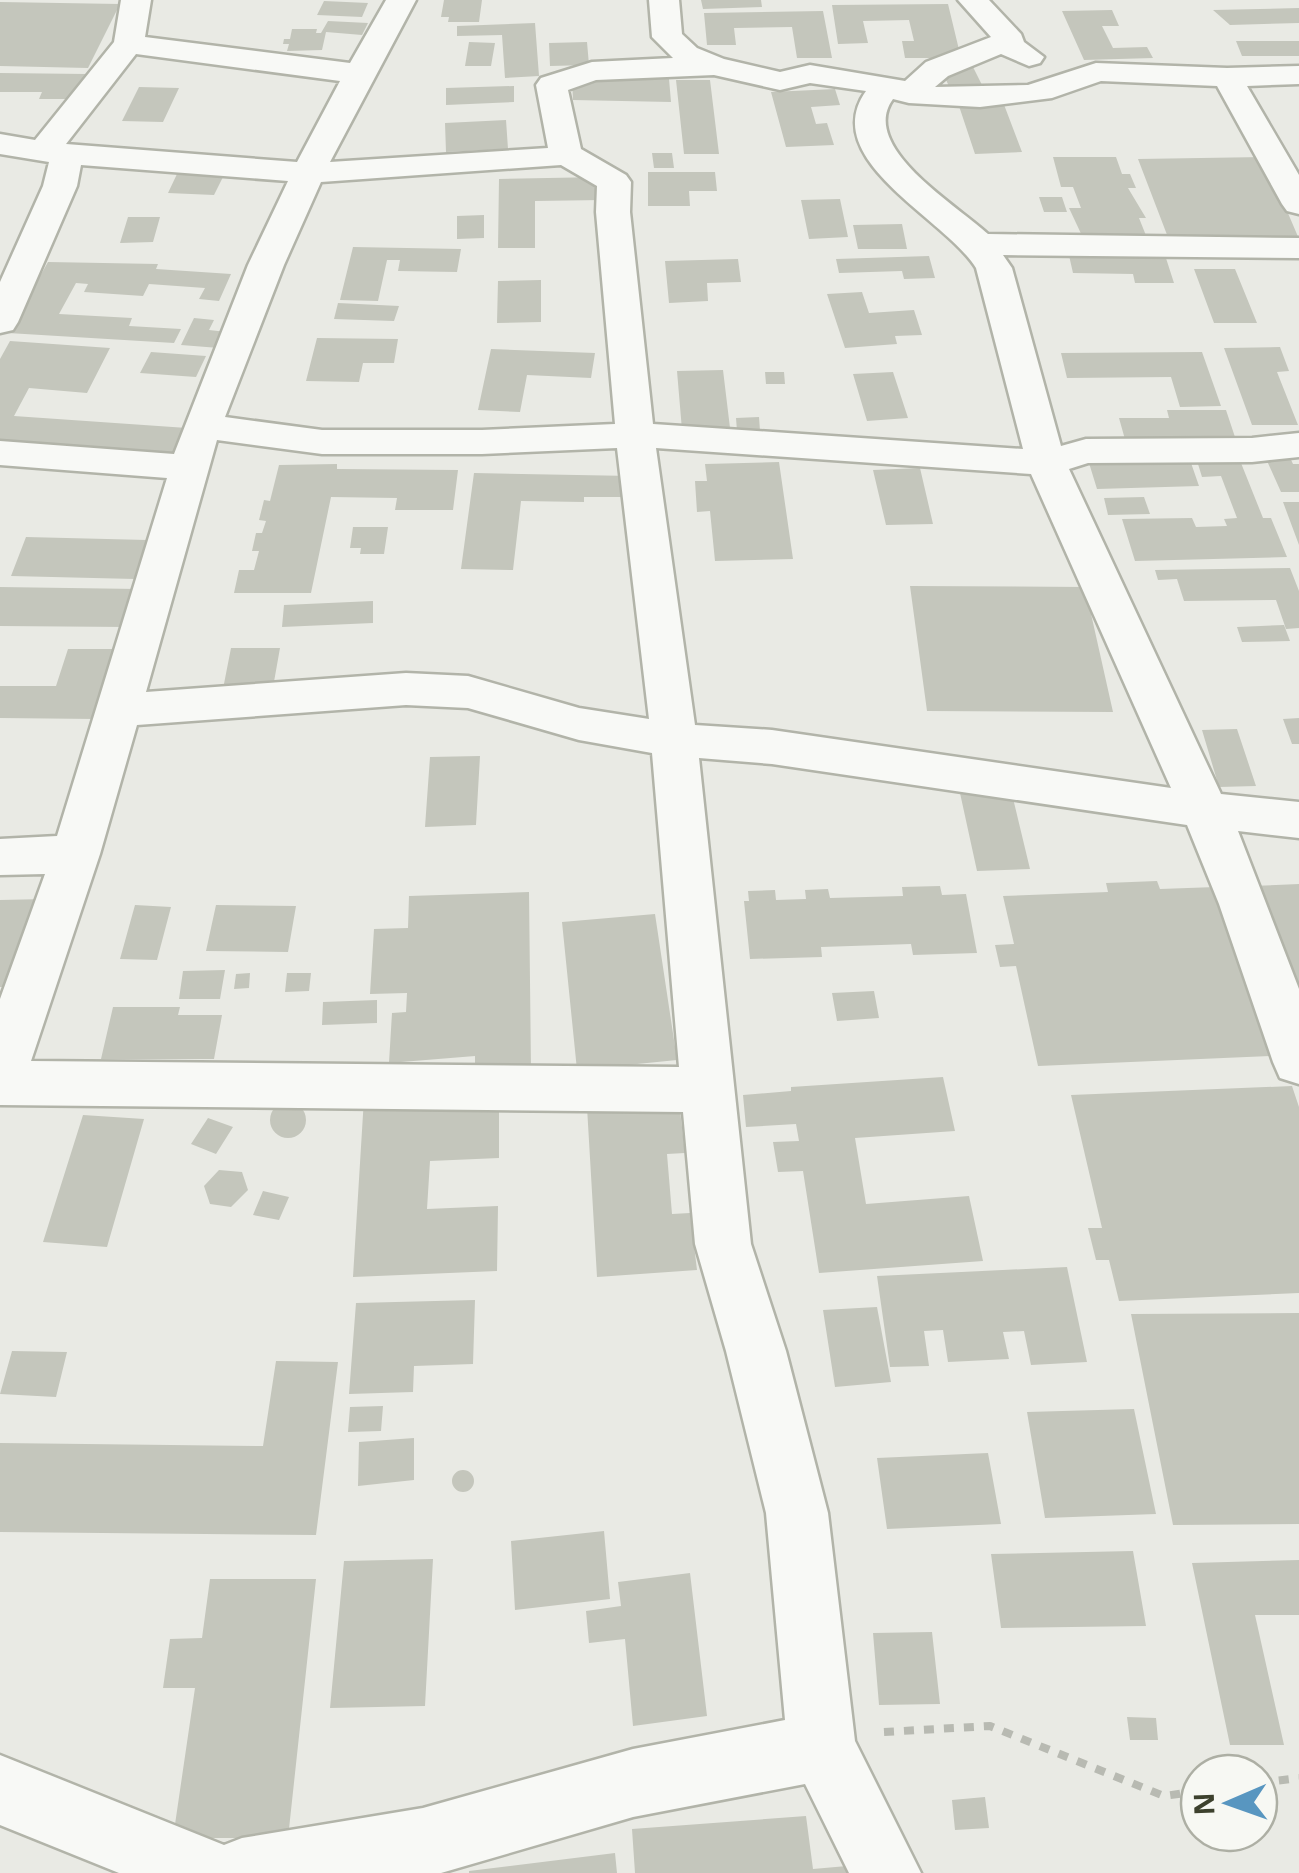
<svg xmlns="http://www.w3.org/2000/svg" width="1299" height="1873" viewBox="0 0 1299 1873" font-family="'Open Sans',sans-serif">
<rect width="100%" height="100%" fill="#e9eae4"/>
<path fill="#c4c6bc" d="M444 0H482L479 22H448L449 17H441Z
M701 0H761L762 7 703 9Z
M324 1 368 3 362 17 317 15Z
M0 2 120 4 88 68 0 66Z
M948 4 961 58H905L902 41H914L909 20 863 21 868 43 838 44 832 5Z
M1299 8V23L1230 25 1213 10Z
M1112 10 1119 26H1102L1113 48 1147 47 1153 58 1084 60 1062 11Z
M823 11 832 58H797L792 27 734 28 736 45H707L704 13Z
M328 21 368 23 362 35 326 32 322 50 287 51 289 44H283L284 39H290L292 29H317L316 33H321Z
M535 23 539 76 505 78 502 35 457 36V26Z
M1236 41H1299V56H1242Z
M469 42 495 43 491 66H465Z
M587 42 589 65 550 66 549 43Z
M973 67 986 93 953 95 941 69Z
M0 73 87 74 76 99H39L42 92H0Z
M669 79 671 102 573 100 572 80Z
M676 80H710L719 154H684Z
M514 86V102L446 105V88Z
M139 87 179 88 163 122 122 121Z
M835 89 840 105 811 107 816 124 827 123 834 145 786 147 771 92Z
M1003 102 1022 152 975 154 958 103Z
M506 120 508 149 446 152 445 123Z
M652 153H672L674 168H654Z
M1053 157H1116L1122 174H1130L1136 188H1128L1146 218H1139L1147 238 1084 240 1069 208H1081L1073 187H1061Z
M1264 157 1299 239 1169 240 1138 159Z
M648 172H715L717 191H689L690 206H648Z
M177 174 223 177 214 195 168 193Z
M601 177 603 200 535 201V248H498L499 179Z
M1039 197H1062L1067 212H1044Z
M840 199 848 237 809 239 801 200Z
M484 215V238L457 239V216Z
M128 217H160L153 242 120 243Z
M902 224 907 249H858L853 225Z
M353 247 461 249 457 272 398 271 400 260H387L378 301 340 300Z
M1068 251 1164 252 1174 283H1135L1133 274 1073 273Z
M929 256 935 278 904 279 902 271 839 273 836 259Z
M738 259 741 282 707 283 708 301 669 303 665 261Z
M48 262 158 264 156 269 231 274 219 301 199 299 205 288 149 284 143 296 84 292 88 284 76 283 59 314 132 318 129 326 181 329 174 343 8 333Z
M1194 269H1235L1257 323H1214Z
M541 280V322L497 323 498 281Z
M862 292 869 313 914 310 922 335 895 336 897 344 845 348 827 294Z
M338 303 399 306 394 321 334 319Z
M194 318 214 320 209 330 227 332 219 348 181 345Z
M317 338 398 339 394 363H363L359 382 306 381Z
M10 341 110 348 87 393 29 388 14 416 187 428 174 457 0 444V359Z
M1280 347 1289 371 1277 372 1298 425H1252L1224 348Z
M491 349 595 353 591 378 527 375 520 412 478 410Z
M151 352 206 356 196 377 140 373Z
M1202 352 1221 406 1180 407 1171 377 1067 378 1061 353Z
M723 370 730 428 682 430 677 371Z
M765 372H784L785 384H766Z
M893 372 908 418 867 421 853 374Z
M1167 410H1226L1237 443H1126L1119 418H1169Z
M759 417 760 431H737L736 418Z
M1287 451 1293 464H1299V492H1281L1263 452Z
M1190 460 1199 486 1097 489 1089 463Z
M779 462 793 559 715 561 710 511 697 512 695 481H707L705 464Z
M1241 463 1263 518H1271L1287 557 1135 561 1122 519 1192 518 1196 527 1227 526 1224 519 1237 518 1221 476 1202 477 1198 464Z
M337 464V469L458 470 453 510H395L397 498 331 497 311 593H234L239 570H254L259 551H252L256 533H262L266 521 259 520 264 500 270 501 279 465Z
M920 468 933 524 886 525 873 470Z
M474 473 632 476 631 497H584V502L521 501 513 570 461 569Z
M1144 497 1150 514 1108 515 1104 498Z
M1283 502H1299V545Z
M353 527H388L384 554H360L361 548H350Z
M26 537 147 540 135 579 11 576Z
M1290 568 1299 591V628L1286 629 1276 600 1184 601 1177 579 1158 580 1155 570Z
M910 586 1085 587 1113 712 927 711Z
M0 587 138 589 127 627 0 626Z
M373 601V623L282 627 284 605Z
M1284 625 1290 641 1242 642 1237 627Z
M231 648H280L272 693 222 694Z
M68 649H115L96 719 0 718V686H56Z
M1299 718V744H1292L1283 719Z
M1237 729 1256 786 1219 787 1202 730Z
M480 756 476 825 425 827 430 757Z
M1011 790 1030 869 977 871 960 793Z
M1157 881 1160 889 1216 887 1270 1056 1038 1066 1016 966 1000 967 995 945 1014 944 1003 896 1108 892 1106 883Z
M1299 884V1029L1251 886Z
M940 886 942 895 966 894 977 953 913 955 911 944 821 947 822 957 750 959 744 901H749L748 891 775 890 776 900 806 899 805 890 828 889 830 898 903 896 902 887Z
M529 892 531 1071 475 1073V1056L389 1063 392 1013 406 1012 407 993 370 994 374 929 408 928 409 896Z
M46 899 24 987H0V900Z
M135 905 171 907 157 960 120 959Z
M216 905 296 906 288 952 206 951Z
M655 914 677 1060 577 1070 562 922Z
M225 970 220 999H179L183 971Z
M250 973 249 988 234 989 236 974Z
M287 973H311L309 991 285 992Z
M874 991 879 1018 837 1021 832 993Z
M377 1000V1023L322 1025 323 1002Z
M113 1007H180L178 1015H222L214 1059H101Z
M943 1077 955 1131 855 1138 866 1204 969 1196 983 1261 819 1273 803 1171 778 1172 773 1142 799 1141 796 1124 746 1127 743 1095 791 1091V1087Z
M1292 1086 1299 1107V1293L1119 1301 1109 1260H1096L1088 1228H1102L1071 1095Z
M499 1093V1158L430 1161 427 1209 498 1206 497 1271 353 1277 364 1098Z
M270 1120a18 18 0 1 1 36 0a18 18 0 1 1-36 0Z
M679 1102 685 1153 667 1154 672 1214 690 1213 697 1270 597 1277 587 1107Z
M83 1115 144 1119 107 1247 43 1242Z
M208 1118 233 1127 216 1154 191 1144Z
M219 1170 242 1172 248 1190 231 1207 210 1204 204 1186Z
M263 1191 289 1197 279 1220 253 1215Z
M1067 1267 1087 1362 1031 1365 1024 1331 1003 1332 1009 1359 948 1362 943 1330 924 1331 929 1366 890 1367 877 1276Z
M475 1300 473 1364 414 1366 413 1392 349 1394 356 1303Z
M877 1307 891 1382 835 1387 823 1310Z
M1299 1313V1524L1173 1525 1131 1314Z
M12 1351 67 1352 56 1397 0 1394Z
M276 1361 338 1362 316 1535 0 1532V1443L263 1446Z
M383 1406 381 1431 348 1432 350 1407Z
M1134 1409 1156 1514 1045 1518 1027 1412Z
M414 1438V1480L358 1486 359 1442Z
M988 1453 1001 1524 887 1529 877 1458Z
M452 1481a11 11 0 1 1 22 0a11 11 0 1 1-22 0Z
M604 1531 610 1599 515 1610 511 1541Z
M1133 1551 1146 1626 1001 1628 991 1554Z
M433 1559 425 1706 330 1708 344 1561Z
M1299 1560V1615H1255L1284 1745H1230L1192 1563Z
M690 1573 707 1716 633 1726 625 1639 589 1643 586 1611 621 1606 618 1582Z
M210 1579H316L288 1838H173L195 1688H163L170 1639 202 1638Z
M932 1632 940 1704 879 1705 873 1633Z
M1127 1717 1156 1718 1158 1740H1130Z
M985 1797 989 1828 955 1830 952 1800Z
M806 1816 813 1869 847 1866 848 1873H635L632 1829Z
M615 1853 617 1873H469V1871Z"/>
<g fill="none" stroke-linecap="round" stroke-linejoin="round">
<g stroke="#b2b4a9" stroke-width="5">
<path id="minor" d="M121 0H151L145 37 350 63 386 0H416L330 162 548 148 536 85 541 78 592 62 673 58 652 37 649 0H679L682 34 697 48 724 59 780 72 810 65 905 81 926 62 991 37 958 0H989L1021 34 1024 42 1044 57 1040 63 1029 66 1001 54 948 76 935 87 1028 85 1096 63 1227 68 1299 66V84L1247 86 1299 175V214L1287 211 1282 204 1217 86 1101 81 1052 98 980 107 909 103 893 99C858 147 958 206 988 234L1299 238V258L1003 255 1012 268 1061 446 1086 439 1252 438 1299 433V457L1252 462 1088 463 1069 469 1221 794 1299 802V838L1238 831 1299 989V1084L1280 1078 1273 1062 1219 904 1187 825 772 764 699 758 751 1244 786 1351 828 1513 855 1741 921 1873H849L805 1784 633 1817 441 1873H119L0 1825V1755L224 1845 242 1838 423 1808 633 1749 785 1720 766 1513 726 1351 695 1244 683 1112 0 1105V999L45 874 0 875V839L57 836 167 478 0 465V441L174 454 248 265 288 181 81 165 77 186 18 322 13 330 0 333V282L43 186 49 162 0 154V134L35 140 114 42ZM136 54 340 81 297 162 66 144ZM714 75 780 90 810 83 866 91C817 160 945 218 976 268L1023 449 653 424 630 212 631 182 626 175 581 149 568 90 596 80ZM561 165 597 186 596 212 615 424 482 430H322L225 417 284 265 321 182ZM217 440 322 454H482L617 448 649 719 579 708 468 676 406 673 146 692ZM656 448 1031 474 1171 788 772 730 695 725ZM406 705 468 708 579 740 652 753 679 1067 31 1061 100 854 137 725Z"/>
</g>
<path stroke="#b8bab2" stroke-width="8" stroke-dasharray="10 10" stroke-linecap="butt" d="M884 1732 990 1726 1164 1796 1199 1791
M1259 1783 1299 1778"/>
<use href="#minor" fill="#f8f9f6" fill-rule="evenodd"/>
</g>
<g transform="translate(1229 1803) rotate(268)"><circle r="48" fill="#f7f8f3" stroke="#adafa4" stroke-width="2.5"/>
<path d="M0-8L18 38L0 25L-18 38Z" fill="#5896c0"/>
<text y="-15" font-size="28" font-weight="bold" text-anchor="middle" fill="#3d412d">N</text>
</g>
</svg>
